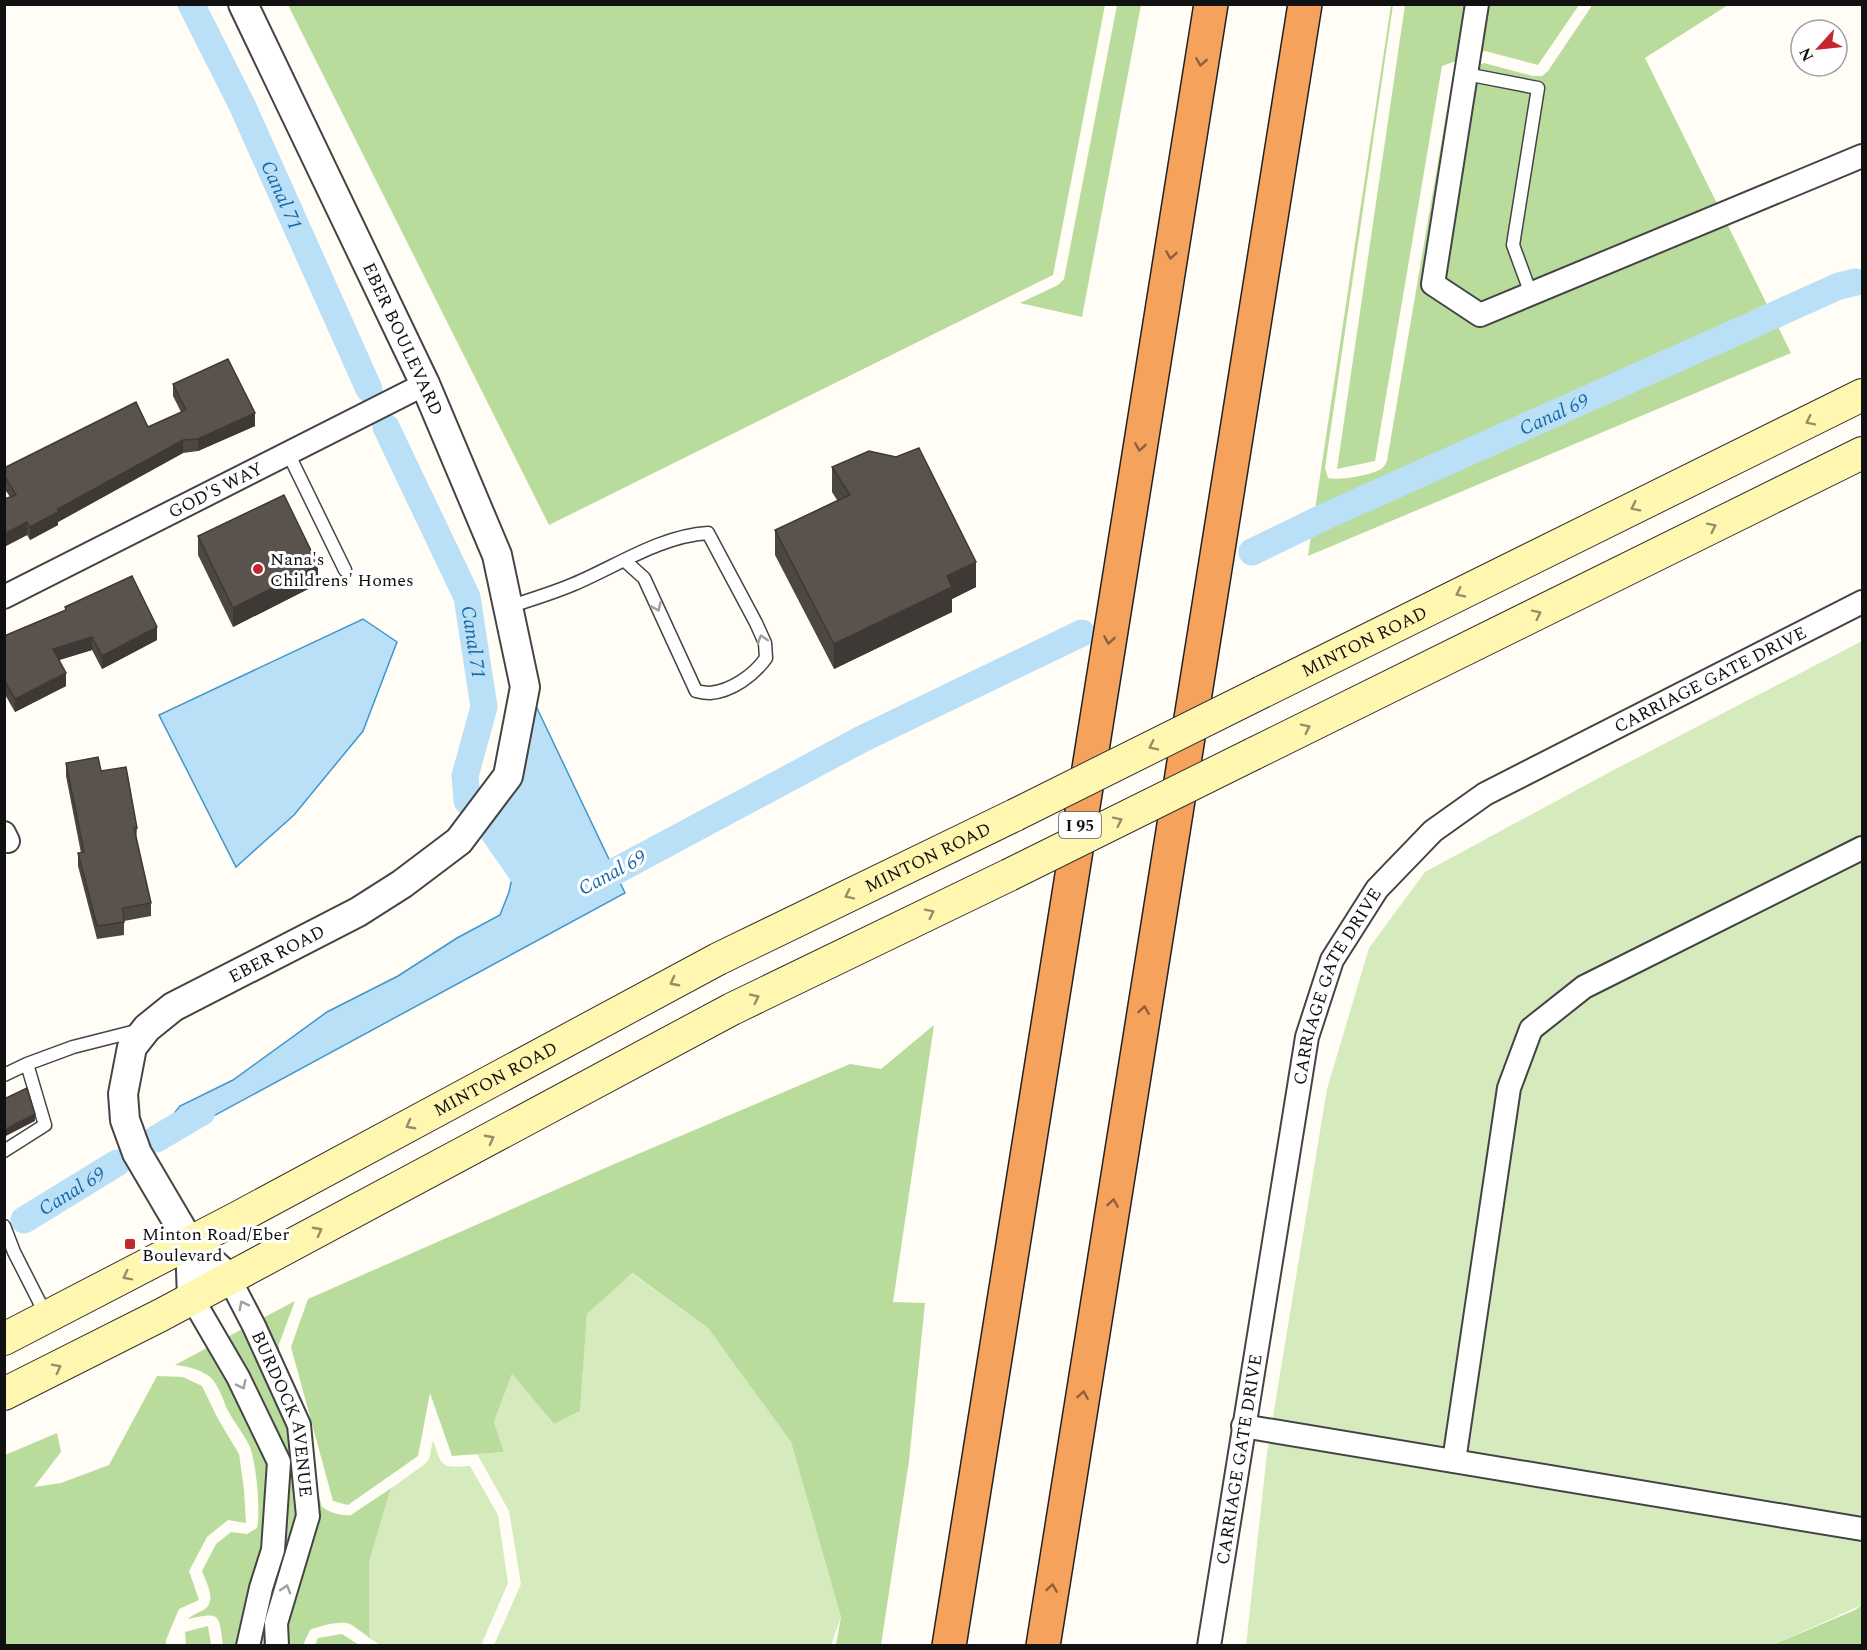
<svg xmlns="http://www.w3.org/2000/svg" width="1867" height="1650" viewBox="0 0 1867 1650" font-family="Spectral,serif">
<rect width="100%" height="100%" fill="#fffdf5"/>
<path fill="#d5ebbd" d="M1862 641V1605L1773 1645 1246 1646 1267 1453 1327 1089 1369 948 1425 872 1608 773Z
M631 1273 708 1328 791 1442 841 1617 831 1645H494L521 1584 509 1511 477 1454 504 1452 494 1422 512 1374 554 1424 580 1411 587 1314Z
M433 1440C442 1467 440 1468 470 1466L498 1515 508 1583 481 1645H380L371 1639 369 1633V1562L390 1491 393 1487 425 1464 429 1459Z"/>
<path fill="#b9dc9c" d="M288 5H1105L1053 275 549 525Z
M1117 5H1141L1082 317 1020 303 1058 285 1064 279Z
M1391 5H1393L1325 468 1328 478C1338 481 1372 475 1381 469 1384 467 1385 465 1387 461L1453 74 1484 63 1533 76H1542L1548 71 1591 7V5H1728L1645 58 1791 353 1308 556Z
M1405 5H1579L1538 65 1485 51 1442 66 1375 461 1337 469Z
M934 1025 893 1302 925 1303 909 1461 881 1645H836L841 1617 791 1442 708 1328 632 1273 587 1314 580 1411 554 1424 512 1374 494 1422 504 1452 452 1456 430 1393 418 1456 348 1505 333 1501 291 1347 308 1299 612 1165 850 1064 881 1069Z
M295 1301 279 1344V1350L322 1507C331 1513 341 1516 351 1515L393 1487 390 1491 369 1562V1633L371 1639C364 1634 357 1628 350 1624 341 1620 318 1626 310 1630L303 1645H223C219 1613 220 1612 188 1619 193 1614 199 1613 205 1609 217 1600 206 1582 202 1571L216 1544 231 1532 247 1534 257 1528C261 1513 256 1459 249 1445 243 1433 234 1422 227 1409 223 1399 218 1384 210 1377 200 1369 187 1366 175 1365Z
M157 1376 183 1377 202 1386 218 1419 239 1454 244 1489 246 1523 228 1520 207 1537 189 1571 199 1600 179 1609 166 1640V1645H5V1455L57 1433 61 1452 34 1487 61 1483 109 1465Z
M1862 1605V1645H1773L1855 1610Z
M208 1626 211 1645H186L185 1632Z
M342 1634 359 1645H315L318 1638Z"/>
<path fill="#b9e0f7" stroke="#3f96cf" stroke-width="1.5" d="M363 619 397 642 363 731 294 815 236 867 159 715Z
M536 706 625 893 173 1138 167 1122 180 1106 233 1080 327 1012 398 976 457 938 500 915 509 892 514 869 510 850 491 841 482 834 522 777Z"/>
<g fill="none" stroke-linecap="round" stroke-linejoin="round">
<g stroke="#b9e0f7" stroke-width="27">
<path id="s1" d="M191 4 242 105 369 389"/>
<path id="s2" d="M386 427 467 597 484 707 465 776 467 801"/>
<path id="s3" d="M1252 552 1324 517 1839 286 1856 282"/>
<path d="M494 833 531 886"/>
<path d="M584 888 862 739 1082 633"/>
<path d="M156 1139 202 1112"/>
<path id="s4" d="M24 1220 117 1163"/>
</g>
<g stroke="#444" stroke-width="15">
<path id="service" d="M1466 74 1538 88 1513 245 1531 294
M288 453 345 570
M508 607C530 600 553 593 574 584 617 566 660 536 708 533L756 623 765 643 766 658C754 675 732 691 710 693 706 693 700 692 696 691L644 578 624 560
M4 1075 27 1064
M4 1151 45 1125 27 1064 73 1047 140 1030
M4 1226 14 1252 47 1317"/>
</g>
<g stroke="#444" stroke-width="26">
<g id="minor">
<path d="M1477 4 1433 284 1480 315 1862 156"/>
<path id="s5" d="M4 597 425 384"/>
<path d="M4 833 8 841"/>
<path id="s6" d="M229 1278 254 1326 299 1425 308 1516 276 1623 277 1646"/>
<path d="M192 1298 238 1377 279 1462 273 1550 261 1588 248 1646"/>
<path d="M1243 1426 1862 1529"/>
<path d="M1454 1461 1509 1088 1531 1029 1584 987 1862 848"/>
<path id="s7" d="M1209 1646 1307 1037 1332 960 1377 889 1433 831 1485 794 1862 602"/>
</g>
</g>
<g stroke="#444" stroke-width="32">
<g id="tertiary">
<path d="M190 1243 192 1298"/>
<path id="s8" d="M229 1278 190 1243 137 1153 125 1120 123 1094 132 1047 147 1028 173 1007 358 912 402 884 459 841 508 776 525 687 497 555 425 384 243 4"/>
</g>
</g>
<g stroke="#333" stroke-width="34">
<g id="secondary">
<path id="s9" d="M1262 692 1862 395"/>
<path d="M1253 754 1862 453"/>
<path id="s10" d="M4 1339 237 1218 718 959 1015 815"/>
<path d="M4 1394 161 1315 732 1009 1009 875"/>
</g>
</g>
<g stroke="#222" stroke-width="36">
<path id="motorway" d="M949 1646 1211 4
M1043 1646 1305 4"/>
</g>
<use href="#service" stroke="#fff" stroke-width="12"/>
<use href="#minor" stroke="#fff" stroke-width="22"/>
<use href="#tertiary" stroke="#fff" stroke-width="28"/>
<use href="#secondary" stroke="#fff6b0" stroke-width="32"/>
<use href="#motorway" stroke="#f5a25d" stroke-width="33"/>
<g stroke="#333" stroke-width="34" stroke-linecap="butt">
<path id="secondary-bridge" d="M1015 815 1262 692
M1009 875 1253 754"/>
</g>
<use href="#secondary-bridge" stroke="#fff6b0" stroke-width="32"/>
</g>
<path fill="#4d4742" d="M173 384 255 426 198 451 183 453 58 522V525L30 540 27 535 4 547V499L10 497 4 488V468L148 427 181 412 173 396Z
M832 467 976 587 952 599V612L834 669 775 555V530L837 500 832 492Z
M198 536 318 584 233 627 198 555Z
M65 607 157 640 102 669 92 650 59 660 66 686 15 712 4 693V636L65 610Z
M66 763 101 771 137 828 136 841 151 903V916L124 921V935L97 939 78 866V853H81L66 776Z"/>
<path fill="#3f3936" d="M255 413V426L198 451V439Z
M183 440V453L58 522V525L30 540V527L58 509Z
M27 522V535L4 547V534Z
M976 562V587L952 599V612L834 669V644L947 576Z
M318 565V584L233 627V608Z
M157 627V640L102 669V656Z
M92 637V650L53 662V649Z
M66 673V686L15 712V699Z
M35 1114V1121L4 1137V1130Z"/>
<path fill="#5a524d" stroke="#3f3936" stroke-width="1.5" d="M228 359 255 413 198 439 183 440 58 509V512L30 527 27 522 4 534V499L16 495 4 475V468L136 402 148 427 186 410 173 384Z
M919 448 976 562 947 576 952 587 834 644 775 530 850 495 832 467 869 451 896 457Z
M284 495 318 565 233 608 198 536Z
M132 576 157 627 102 656 92 637 53 649 66 673 15 699 4 680V636L66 610 65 607Z
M98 757 101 771 126 767 137 828H134L151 903 123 908 124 922 97 926 78 853 84 852 66 763Z
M27 1088 35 1114 4 1130V1099Z"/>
<defs><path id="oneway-chevron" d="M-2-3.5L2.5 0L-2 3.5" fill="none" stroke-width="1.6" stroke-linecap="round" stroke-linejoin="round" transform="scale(1.5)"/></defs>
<g stroke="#8e613b">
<use href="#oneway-chevron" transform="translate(1201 62) rotate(99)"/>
<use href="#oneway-chevron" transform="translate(1171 255) rotate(99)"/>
<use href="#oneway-chevron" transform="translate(1140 447) rotate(99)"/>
<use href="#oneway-chevron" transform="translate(1109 640) rotate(99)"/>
<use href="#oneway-chevron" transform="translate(1144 1010) rotate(-81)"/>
<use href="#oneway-chevron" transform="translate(1113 1203) rotate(-81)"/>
<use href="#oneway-chevron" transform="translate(1083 1395) rotate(-81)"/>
<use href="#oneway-chevron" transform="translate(1052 1588) rotate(-81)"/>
</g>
<g stroke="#948f68">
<use href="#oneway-chevron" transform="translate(1810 421) rotate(154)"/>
<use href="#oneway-chevron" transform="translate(1635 507) rotate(154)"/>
<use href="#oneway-chevron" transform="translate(1712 527) rotate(-26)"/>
<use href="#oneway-chevron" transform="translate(1460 593) rotate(154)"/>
<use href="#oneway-chevron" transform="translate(1537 614) rotate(-26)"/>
<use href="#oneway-chevron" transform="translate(1306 728) rotate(-26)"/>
<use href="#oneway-chevron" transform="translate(1153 746) rotate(154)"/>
<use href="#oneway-chevron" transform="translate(1118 821) rotate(-26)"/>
<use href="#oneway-chevron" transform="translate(849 895) rotate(154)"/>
<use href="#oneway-chevron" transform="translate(930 913) rotate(-26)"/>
<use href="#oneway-chevron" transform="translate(674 982) rotate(152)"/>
<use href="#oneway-chevron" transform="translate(755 998) rotate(-26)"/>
<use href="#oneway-chevron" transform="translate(410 1125) rotate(152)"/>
<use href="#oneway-chevron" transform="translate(490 1139) rotate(-28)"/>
<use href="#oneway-chevron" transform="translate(318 1231) rotate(-28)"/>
<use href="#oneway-chevron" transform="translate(127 1276) rotate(153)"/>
<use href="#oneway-chevron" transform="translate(57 1368) rotate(-27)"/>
</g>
<g stroke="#a0a0a0">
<use href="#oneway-chevron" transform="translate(657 607) rotate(66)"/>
<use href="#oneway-chevron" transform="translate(762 639) rotate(-108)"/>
<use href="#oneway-chevron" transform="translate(243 1305) rotate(-117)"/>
<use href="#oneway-chevron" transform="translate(242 1385) rotate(64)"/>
<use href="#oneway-chevron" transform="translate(286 1589) rotate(-73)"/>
</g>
<g fill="#c4262e" stroke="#fff" stroke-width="2">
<circle cx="258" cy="569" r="6"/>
<rect x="124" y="1238" width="12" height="12" rx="3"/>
</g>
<g text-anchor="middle" stroke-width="6" stroke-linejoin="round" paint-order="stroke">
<rect fill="#fff" stroke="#585858" stroke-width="1.5" x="1059" y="812" width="42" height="26" rx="4.5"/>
<g font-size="16" font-weight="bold" fill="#111">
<text x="1080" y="831">I 95</text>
</g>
<g font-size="18" fill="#111" stroke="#fff">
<text transform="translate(403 339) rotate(65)" y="6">EBER BOULEVARD</text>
<text dy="6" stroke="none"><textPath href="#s5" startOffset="237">GOD'S WAY</textPath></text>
<text dy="6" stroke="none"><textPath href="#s9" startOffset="114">MINTON ROAD</textPath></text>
<text dy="6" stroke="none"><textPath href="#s7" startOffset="1179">CARRIAGE GATE DRIVE</textPath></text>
<text dy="6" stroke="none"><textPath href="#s10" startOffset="1042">MINTON ROAD</textPath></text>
<text dy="6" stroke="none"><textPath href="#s8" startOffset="440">EBER ROAD</textPath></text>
<text dy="6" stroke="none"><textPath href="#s7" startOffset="675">CARRIAGE GATE DRIVE</textPath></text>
<text dy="6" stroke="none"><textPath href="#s10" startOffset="556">MINTON ROAD</textPath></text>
<text dy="6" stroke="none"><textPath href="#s6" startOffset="148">BURDOCK AVENUE</textPath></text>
<text dy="6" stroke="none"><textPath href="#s7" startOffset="189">CARRIAGE GATE DRIVE</textPath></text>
</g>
<g font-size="18" fill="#111" stroke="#fff" text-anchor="start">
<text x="270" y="565">Nana's<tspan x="270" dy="21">Childrens' Homes</tspan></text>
<text x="142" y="1240">Minton Road/Eber<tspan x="142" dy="21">Boulevard</tspan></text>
</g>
<g font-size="20" font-style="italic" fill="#1768a6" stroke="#fff">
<text dy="7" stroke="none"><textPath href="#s1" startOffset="212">Canal 71</textPath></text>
<text dy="7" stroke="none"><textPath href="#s3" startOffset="332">Canal 69</textPath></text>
<text dy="7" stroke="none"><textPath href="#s2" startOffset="234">Canal 71</textPath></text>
<text transform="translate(612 872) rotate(-28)" y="7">Canal 69</text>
<text dy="7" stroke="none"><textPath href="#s4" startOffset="56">Canal 69</textPath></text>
</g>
</g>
<rect width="1867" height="1650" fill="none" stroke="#111111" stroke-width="12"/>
<g transform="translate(1819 48) rotate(243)"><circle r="28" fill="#ffffff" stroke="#a0a0a0" stroke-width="1.5"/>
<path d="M0-4.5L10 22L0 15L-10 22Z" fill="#c4262e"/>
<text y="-9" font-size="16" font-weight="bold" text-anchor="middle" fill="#111111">N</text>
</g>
</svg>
